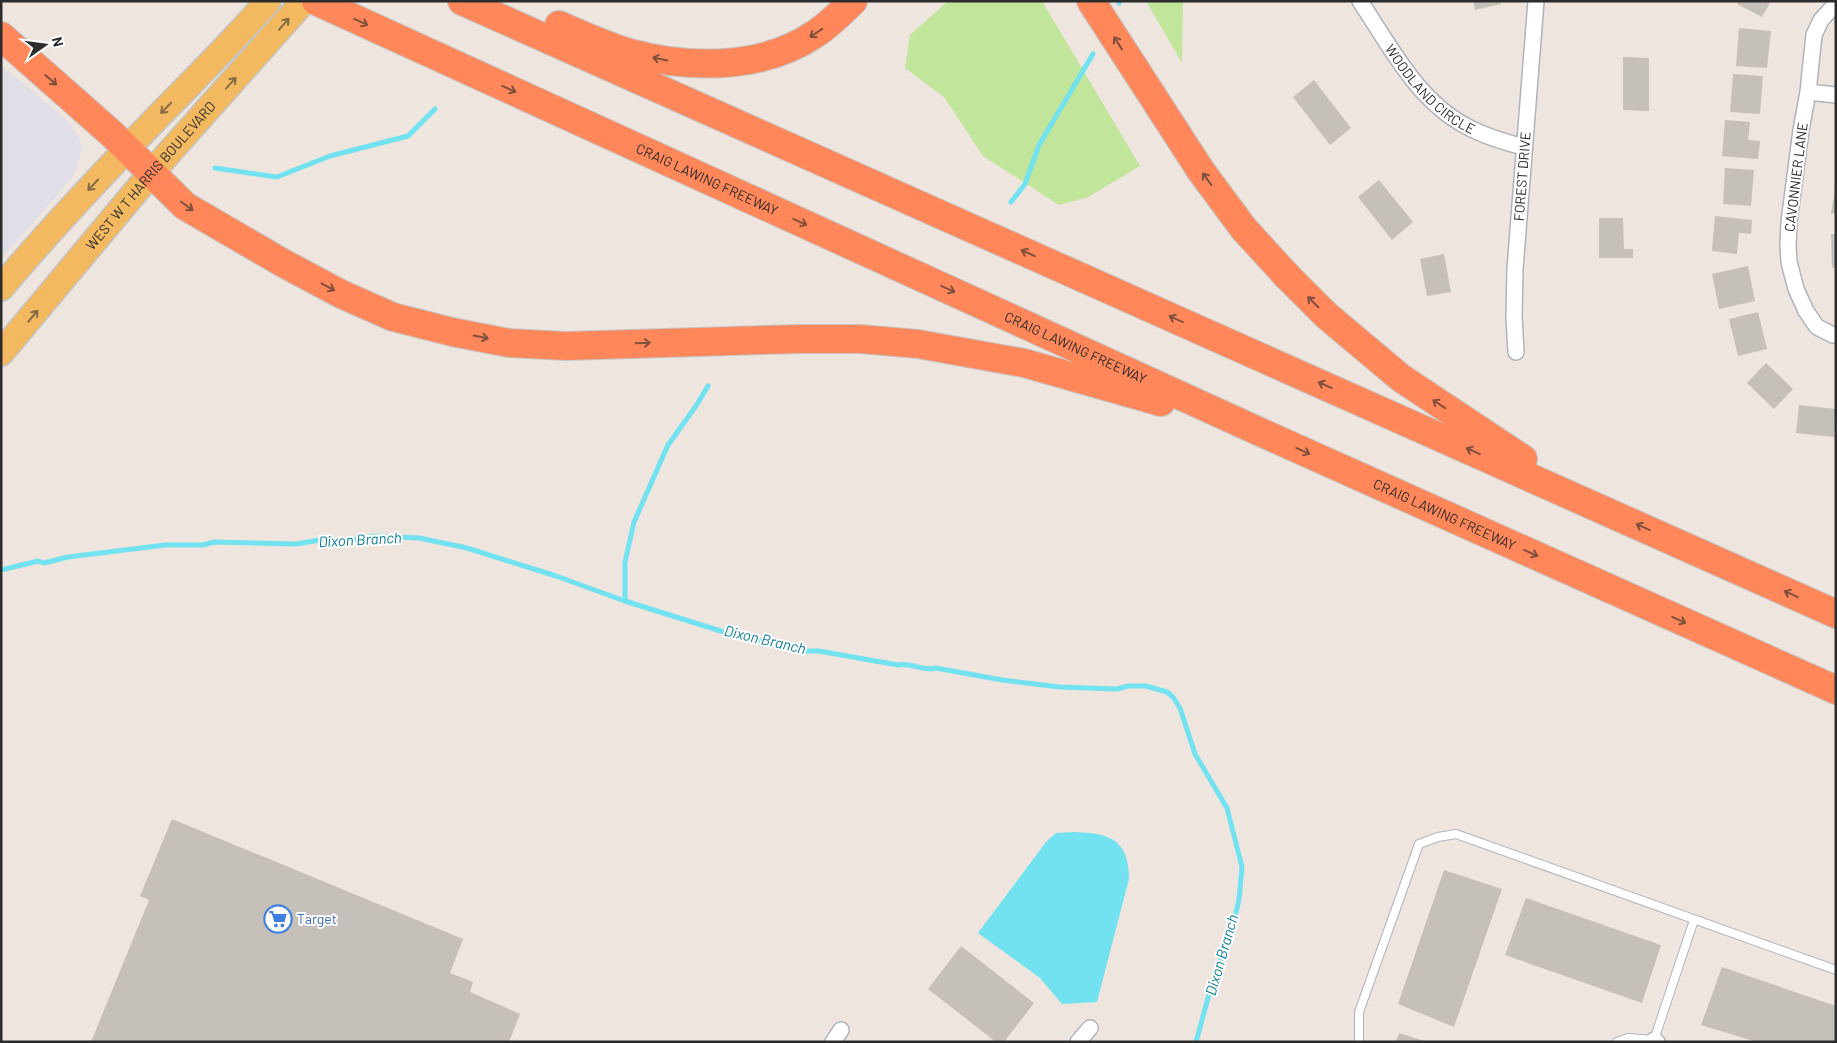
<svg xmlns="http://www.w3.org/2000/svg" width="1837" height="1043" viewBox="0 0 1837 1043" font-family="Barlow,sans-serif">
<rect width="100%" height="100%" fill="#eee5df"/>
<path fill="#e0dfe7" d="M1 65 67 120 80 139 82 150 75 172 67 184 1 259Z"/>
<path fill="#c0e59b" d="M948 1H1042L1140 166 1088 197 1059 205 983 156 944 97 905 68 910 35Z
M1146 1H1183L1182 63Z"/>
<path fill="#72e2f0" d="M1073 832C1108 833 1129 838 1129 879L1097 1002 1062 1004 1040 978 978 933 1046 842 1056 833Z"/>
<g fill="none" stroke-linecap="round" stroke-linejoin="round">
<path stroke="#72e2f0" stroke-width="5" d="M1119 3 1120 1
M215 168 277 177 330 156 408 136 435 109
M1011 202 1025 184 1039 145 1093 54
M1 570 38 561 44 563 68 557 165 545H203L214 542 296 544 326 539 345 541 375 536 419 538 467 548 556 576 625 601 727 633 807 651H819L898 665C911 662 923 672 936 668L1002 680 1060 687 1117 689 1128 686H1146L1167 692 1173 697 1180 708 1195 754 1227 808 1242 867 1239 899 1233 926 1211 987 1196 1042
M625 601V562L634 522 668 445 696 406 708 386"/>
</g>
<path fill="#c6c0ba" d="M1473 1H1500L1501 4 1475 10Z
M1738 1H1771L1762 17 1737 4Z
M1739 28 1771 31 1767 68 1736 66Z
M1623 57 1649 58V111L1623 110Z
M1733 74 1763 76 1760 114 1730 112Z
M1314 80 1351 128 1330 145 1293 97Z
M1725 120 1750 122 1748 140 1760 141 1758 159 1722 156Z
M1725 168 1754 170 1751 206 1723 204Z
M1379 180 1413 222 1392 240 1358 197Z
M1835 190H1836V214L1831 213Z
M1715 216 1752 220 1751 234 1739 233 1737 254 1712 251Z
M1599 218H1623L1624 249H1633V258H1599Z
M1831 234H1836V267L1832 268Z
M1444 254 1451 292 1427 296 1420 259Z
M1748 266 1755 301 1719 309 1712 274Z
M1758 312 1767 349 1738 356 1729 319Z
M1766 363 1793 389 1774 409 1747 383Z
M1799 405 1836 409 1834 437 1796 433Z
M172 819 463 939 450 973 473 982 470 992 520 1014 509 1042H91L149 900 140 896Z
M1444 870 1502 889 1454 1027 1398 1004Z
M1526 898 1661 945 1642 1003 1505 955Z
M961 946 1034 1003 1004 1042H996L928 989Z
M1722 967 1836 1006V1042H1757L1701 1025Z
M1399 1033 1424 1041V1042H1396Z"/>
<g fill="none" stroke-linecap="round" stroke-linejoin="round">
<g stroke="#afb4bc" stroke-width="10">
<path id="service" d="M1359 1042V1012L1419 844 1438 837 1456 834 1836 970
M1617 1042 1628 1038 1654 1040 1694 920"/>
</g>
<g stroke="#afb4bc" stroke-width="18">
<g id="minor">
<path id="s1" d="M1360 1C1390 46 1417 100 1466 126 1484 136 1504 142 1524 147"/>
<path d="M1831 9 1821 20 1814 35 1808 92 1801 130 1789 222 1788 246 1789 262 1796 289 1806 311 1817 327 1833 335"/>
<path d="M1808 92 1836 95"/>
<path id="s2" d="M1516 352 1514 317 1515 269 1536 1"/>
<path d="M1654 1040 1657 1042"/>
<path d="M833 1042 841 1030"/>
<path d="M1078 1042 1090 1028"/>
</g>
</g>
<g stroke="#c4c4c4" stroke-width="28">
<g id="primary">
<path d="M1 288C41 240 83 195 126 150 173 100 223 53 268 1"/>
<path id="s3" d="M1 353 152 172 304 1"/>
</g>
</g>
<g stroke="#c4c4c4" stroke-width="30">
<g id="motorway">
<path id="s4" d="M316 1 1258 431 1836 690"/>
<path d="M462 1 1836 614"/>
<path d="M1091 1 1201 171 1244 229 1287 276 1326 315 1401 378 1523 459"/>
<path d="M559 25C582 35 606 46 630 53 690 69 762 70 815 34 829 25 841 13 853 1"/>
<path d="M1 36 113 135 185 206 283 263 341 294 393 317 452 332 509 343 566 346 798 339H860L918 344 1024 363 1161 402"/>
</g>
</g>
<use href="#service" stroke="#fff" stroke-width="8"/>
<use href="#minor" stroke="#fff" stroke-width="15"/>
<use href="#primary" stroke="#f2b960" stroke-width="25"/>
<use href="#motorway" stroke="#ff8759" stroke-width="28"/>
</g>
<defs><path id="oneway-shaft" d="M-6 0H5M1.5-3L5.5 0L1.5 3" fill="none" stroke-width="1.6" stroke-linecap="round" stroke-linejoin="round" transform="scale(1.25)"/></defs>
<g stroke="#80503e">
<use href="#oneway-shaft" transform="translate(361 22) rotate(25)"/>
<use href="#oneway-shaft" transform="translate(816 33) rotate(146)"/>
<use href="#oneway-shaft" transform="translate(1118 43) rotate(-122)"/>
<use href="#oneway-shaft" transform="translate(660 59) rotate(-168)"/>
<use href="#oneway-shaft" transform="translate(51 80) rotate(41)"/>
<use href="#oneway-shaft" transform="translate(509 89) rotate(24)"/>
<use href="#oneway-shaft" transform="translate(1207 179) rotate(-126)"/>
<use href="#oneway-shaft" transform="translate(187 206) rotate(37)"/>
<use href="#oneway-shaft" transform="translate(800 222) rotate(24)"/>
<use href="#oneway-shaft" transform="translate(1028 253) rotate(-156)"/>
<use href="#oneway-shaft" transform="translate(328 287) rotate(28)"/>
<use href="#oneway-shaft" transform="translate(948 289) rotate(24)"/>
<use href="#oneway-shaft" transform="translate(1313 302) rotate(-135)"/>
<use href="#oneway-shaft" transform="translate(1176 319) rotate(-156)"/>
<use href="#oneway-shaft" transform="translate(481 337) rotate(11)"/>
<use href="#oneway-shaft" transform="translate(643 343) rotate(-2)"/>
<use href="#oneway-shaft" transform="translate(1325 385) rotate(-156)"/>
<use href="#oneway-shaft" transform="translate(1439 404) rotate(-146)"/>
<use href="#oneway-shaft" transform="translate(1303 451) rotate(24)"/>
<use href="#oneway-shaft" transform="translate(1473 451) rotate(-156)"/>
<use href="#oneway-shaft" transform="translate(1643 527) rotate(-156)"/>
<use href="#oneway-shaft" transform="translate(1531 553) rotate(24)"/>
<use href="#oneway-shaft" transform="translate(1791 594) rotate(-156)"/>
<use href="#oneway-shaft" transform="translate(1679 620) rotate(24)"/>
</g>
<g stroke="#856b43">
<use href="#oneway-shaft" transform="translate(284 24) rotate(-49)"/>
<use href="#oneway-shaft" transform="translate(231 83) rotate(-48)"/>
<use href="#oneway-shaft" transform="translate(166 108) rotate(134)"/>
<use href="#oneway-shaft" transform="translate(93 185) rotate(133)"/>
<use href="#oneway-shaft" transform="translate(33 316) rotate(-50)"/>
</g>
<defs>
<g id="supermarket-ring" transform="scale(1.4375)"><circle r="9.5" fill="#fff" stroke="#3f7fe0" stroke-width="1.5"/><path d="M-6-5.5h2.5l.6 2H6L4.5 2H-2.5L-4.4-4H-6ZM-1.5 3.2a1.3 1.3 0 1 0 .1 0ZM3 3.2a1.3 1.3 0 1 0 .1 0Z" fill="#3f7fe0"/></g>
</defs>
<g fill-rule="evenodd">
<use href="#supermarket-ring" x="278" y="919"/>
</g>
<g text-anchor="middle" stroke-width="4" stroke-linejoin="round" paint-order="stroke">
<g font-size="14" fill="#2c2c2c" stroke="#fff">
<text dy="5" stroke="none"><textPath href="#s1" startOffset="114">WOODLAND CIRCLE</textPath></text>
<text dy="5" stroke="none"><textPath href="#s3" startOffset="232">WEST W T HARRIS BOULEVARD</textPath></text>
<text dy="5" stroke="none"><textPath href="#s2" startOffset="176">FOREST DRIVE</textPath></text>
<text transform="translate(1796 177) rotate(-83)" y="5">CAVONNIER LANE</text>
<text dy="5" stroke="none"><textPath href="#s4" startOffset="430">CRAIG LAWING FREEWAY</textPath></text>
<text dy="5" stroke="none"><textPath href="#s4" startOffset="835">CRAIG LAWING FREEWAY</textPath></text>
<text dy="5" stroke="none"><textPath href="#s4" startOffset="1240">CRAIG LAWING FREEWAY</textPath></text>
</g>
<g font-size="14" fill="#366cbe" stroke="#fff" text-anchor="start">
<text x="297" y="924">Target</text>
</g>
<g font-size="15" font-style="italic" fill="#0c7f9a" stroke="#fff">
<text transform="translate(360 540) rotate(-3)" y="5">Dixon Branch</text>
<text transform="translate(765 640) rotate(13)" y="5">Dixon Branch</text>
<text transform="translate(1222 955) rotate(-74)" y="5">Dixon Branch</text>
</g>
</g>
<rect width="1837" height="1043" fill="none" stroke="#2c2c2c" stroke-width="5"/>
<g transform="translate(45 45) rotate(76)" stroke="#ffffff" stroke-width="4" paint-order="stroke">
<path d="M0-4L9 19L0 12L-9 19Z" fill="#2c2c2c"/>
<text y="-8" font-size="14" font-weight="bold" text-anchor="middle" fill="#2c2c2c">N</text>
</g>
</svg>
